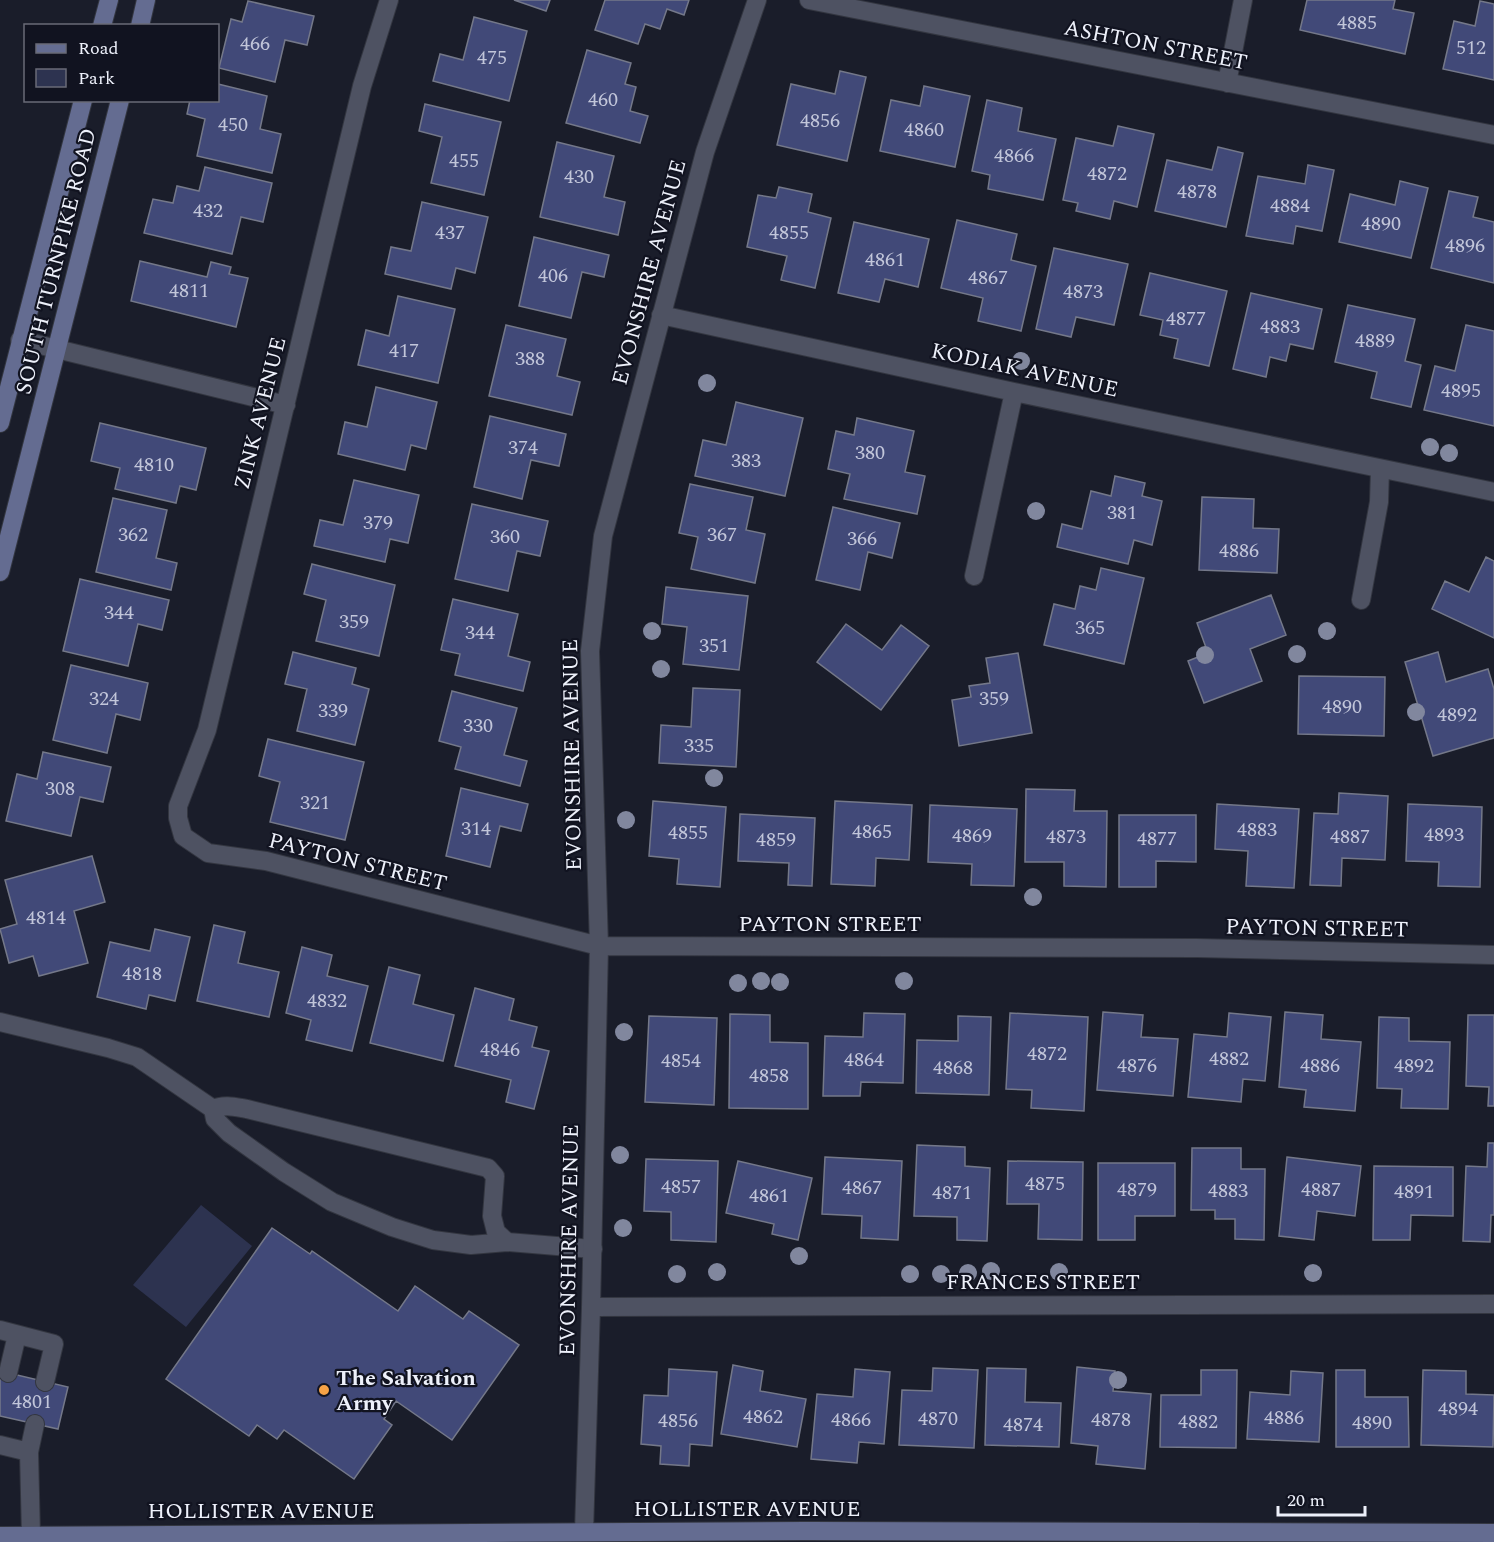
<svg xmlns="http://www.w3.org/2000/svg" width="1494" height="1542" viewBox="0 0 1494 1542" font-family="Spectral,serif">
<rect width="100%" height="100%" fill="#1a1d2a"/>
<path fill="#2d3350" d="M201 1205 252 1246 186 1327 133 1285Z"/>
<path fill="#414978" stroke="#747889" stroke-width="1.5" d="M514 0H550L546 11Z
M605 0H689L684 15 667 9 660 29 645 24 638 44 595 30Z
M1307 0H1395L1393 9 1414 13 1405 54 1300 30Z
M248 1 314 16 307 45 285 40 275 82 219 68 231 19 242 22Z
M1480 1 1494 4V80L1443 69 1454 21 1475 26Z
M474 17 527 31 509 101 433 81 440 54 463 60Z
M587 50 631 63 625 84 636 87 630 111 648 116 640 143 566 123Z
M840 71 866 77 847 161 777 145 791 84 835 94Z
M218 84 267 96 260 129 281 134 272 173 197 156 205 119 187 114 190 100H218Z
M924 86 970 96 955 167 880 151 891 100 920 106Z
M987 100 1022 108 1018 131 1056 139 1043 200 988 189 990 175 972 171Z
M425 104 501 122 484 195 431 183 442 137 419 131Z
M1118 126 1154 134 1137 207 1114 201 1110 219 1076 211 1078 203 1063 200 1076 138 1113 146Z
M557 142 614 156 604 197 625 202 618 235 540 217Z
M1218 147 1243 153 1226 227 1155 211 1167 160 1212 170Z
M1308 165 1334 170 1322 231 1296 226 1293 244 1246 236 1258 176 1305 184Z
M205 167 272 183 263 222 241 217 232 254 144 233 153 199 173 203 177 186 199 191Z
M1400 181 1428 188 1411 258 1339 242 1350 194 1395 205Z
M779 187 812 194 808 212 831 218 815 288 781 280 787 256 747 247 758 195 776 198Z
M1449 191 1478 197 1473 217 1494 222V283L1431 268Z
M422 202 488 217 475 273 456 268 451 289 385 274 391 247 411 251Z
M957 220 1017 234 1011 260 1036 266 1021 331 978 321 983 298 941 288Z
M854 222 929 239 918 287 885 279 879 302 838 293Z
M534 237 609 255 604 277 582 272 571 318 519 306Z
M1054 248 1128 264 1114 325 1076 317 1071 337 1036 329Z
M140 261 207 277 211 262 231 267 229 274 248 278 236 327 131 301Z
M1150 273 1227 291 1209 366 1174 358 1178 339 1160 335 1163 320 1140 315Z
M1251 293 1322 309 1313 349 1290 344 1286 361 1270 357 1266 377 1233 369Z
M398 296 455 309 438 383 358 365 366 330 389 336Z
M1348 305 1415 319 1405 361 1421 365 1411 407 1371 398 1377 372 1335 362Z
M506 325 566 339 557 376 580 382 572 415 489 396Z
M1466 325 1494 331V426L1424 410 1435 366 1455 371Z
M376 387 437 402 426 449 411 445 405 470 338 454 345 422 367 427Z
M736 402 803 418 785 496 695 476 703 440 726 445Z
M490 416 566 434 559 466 531 460 522 499 474 487Z
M857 418 914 431 905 472 925 476 917 514 844 499 850 474 828 469 836 431 854 435Z
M100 423 206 448 196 490 180 486 176 503 115 489 120 468 91 461Z
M1115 476 1145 483 1142 496 1162 501 1152 545 1134 540 1128 564 1057 547 1062 524 1082 529 1091 491 1111 496Z
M354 480 419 495 408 543 390 539 385 562 314 546 320 520 343 525Z
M690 484 753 497 746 530 765 534 755 583 691 569 698 537 679 533Z
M1202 497 1254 499 1253 528 1279 529 1277 573 1199 570Z
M113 498 167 510 156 558 177 563 171 590 96 572Z
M472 504 548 521 540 556 517 551 508 591 455 579Z
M833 507 900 523 892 558 868 552 860 590 816 580Z
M1486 557 1494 561V638L1432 609 1445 581 1469 592Z
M312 564 395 585 379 656 316 641 326 600 304 594Z
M1101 568 1144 578 1124 664 1044 645 1054 604 1075 609 1080 586 1096 590Z
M80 579 169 600 162 630 138 624 128 666 63 651Z
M666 587 748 596 739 670 683 664 687 627 662 624Z
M1271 595 1286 635 1250 649 1262 681 1204 703 1188 661 1208 653 1197 623Z
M453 599 518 614 508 656 530 662 523 691 455 675 460 654 441 650Z
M846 624 882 650 901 625 929 646 881 710 817 662Z
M293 652 356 668 352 684 369 689 355 745 297 731 307 689 285 684Z
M1438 652 1446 682 1488 669 1494 689V738L1433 756 1405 662Z
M1018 653 1032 733 959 746 952 700 971 697 969 686 990 683 986 658Z
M71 665 148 683 140 720 116 714 107 753 53 740Z
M1299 676 1385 677 1384 736 1298 734Z
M693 688 740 690 736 767 659 763 661 725 691 727Z
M452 691 517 708 504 755 527 761 520 786 455 769 461 747 439 741Z
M268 739 364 762 345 840 270 822 280 782 259 776Z
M43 752 111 767 103 802 80 797 71 836 6 821 17 774 37 779Z
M461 788 528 804 521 831 500 826 490 867 446 856Z
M1026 789 1075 790 1074 811H1107L1106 887 1064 886V862H1025Z
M1339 793 1388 796 1385 860 1342 858 1341 886 1310 885 1314 813 1338 814Z
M653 801 726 807 720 887 677 884 679 859 649 856Z
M835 801 912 805 909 860 876 858 875 886 831 884Z
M1217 804 1299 809 1294 888 1246 886 1248 851 1215 849Z
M1408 804 1482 807 1480 887 1438 886 1439 862 1406 861Z
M930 805 1017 809 1014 886 971 885 972 864 928 862Z
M740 814 815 818 812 886 788 885 789 863 738 861Z
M1119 815H1196V862L1156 861V887H1119Z
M92 856 105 902 74 911 88 963 39 976 33 956 9 963 0 929 17 924 5 880Z
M214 925 245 932 238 963 279 972 269 1017 197 1001Z
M155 929 190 937 175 1001 149 995 146 1009 97 997 110 942 150 951Z
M302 947 332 955 327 976 368 986 352 1051 306 1040 311 1020 286 1013Z
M389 967 420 975 413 1004 454 1015 443 1061 370 1043Z
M475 988 514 999 509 1020 537 1027 532 1047 549 1051 534 1109 506 1102 511 1080 455 1066Z
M1103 1012 1143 1015 1141 1037 1178 1039 1173 1096 1097 1090Z
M1285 1012 1323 1015 1321 1039 1361 1042 1355 1111 1304 1107 1306 1090 1279 1087Z
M864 1013 905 1014 903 1083 861 1082 860 1096H823L825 1036 863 1037Z
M1010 1013 1088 1017 1084 1111 1031 1108 1032 1090 1006 1089Z
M1229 1013 1271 1017 1265 1081 1243 1079 1241 1102 1188 1097 1194 1034 1227 1037Z
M730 1014 770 1015V1042L808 1043V1109L729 1108Z
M1468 1015H1494V1106H1488L1489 1087 1466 1086Z
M649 1016 717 1018 714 1105 645 1102Z
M958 1016 991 1017 989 1095 916 1093 917 1040 958 1041Z
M1379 1017 1409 1018V1041L1450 1042 1448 1109 1401 1108 1402 1089 1377 1088Z
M1488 1143H1494V1215H1491L1490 1242 1463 1241 1466 1166 1487 1167Z
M917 1145 965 1147V1166L990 1168 987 1241 957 1240V1217L914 1216Z
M1192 1148H1241V1169H1265L1264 1240 1235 1239V1219H1215V1210H1191Z
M825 1157 902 1161 898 1240 861 1238 862 1216 822 1214Z
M1287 1157 1361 1166 1355 1216 1317 1211 1314 1240 1279 1236Z
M646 1159 718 1161 716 1242 671 1240V1212L644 1211Z
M738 1161 812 1178 798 1240 772 1234 774 1224 726 1213Z
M1008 1161 1083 1162 1082 1240 1038 1239 1039 1204H1007Z
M1098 1163H1175V1216H1135V1240H1098Z
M1374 1166 1453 1167V1216L1411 1215 1410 1240H1373Z
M272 1228 310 1254 312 1251 398 1311 415 1286 463 1319 469 1311 519 1345 452 1440 396 1401 384 1419 392 1425 354 1479 284 1430 277 1439 257 1425 249 1436 166 1379Z
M733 1365 763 1371 760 1391 806 1399 797 1447 721 1434Z
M1077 1367 1115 1371 1113 1391 1151 1394 1145 1469 1096 1464 1098 1446 1071 1443Z
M933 1368 978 1370 974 1448 899 1445 902 1390 932 1391Z
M987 1368 1026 1369 1025 1402 1061 1403 1059 1447 985 1445Z
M669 1369 717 1372 712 1446 690 1444 689 1466 660 1464 661 1446 641 1444 644 1395 668 1396Z
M855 1369 890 1372 884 1444 859 1442 857 1463 811 1459 817 1394 853 1397Z
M1201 1370H1237L1236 1448 1160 1447 1161 1395H1201Z
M1336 1370H1365V1397H1408L1409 1447H1336Z
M1423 1370 1466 1371V1394L1494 1395 1493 1447 1421 1445Z
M0 1371 68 1387 58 1429 0 1416Z
M1291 1371 1323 1373 1319 1442 1247 1439 1250 1392 1290 1395Z"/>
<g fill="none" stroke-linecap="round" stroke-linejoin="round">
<g stroke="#333640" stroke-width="20">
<path id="lane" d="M0 1022 108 1048 137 1057 213 1109 215 1119 229 1133 284 1172 332 1202 392 1227 433 1240 471 1245 507 1242 593 1249
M213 1109C224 1104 235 1107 247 1109L488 1168 495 1176 492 1216 496 1232 507 1242
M0 1330 54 1344 45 1382
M8 1373 17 1335
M0 1445 29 1452
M31 1536 29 1452 35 1424"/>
</g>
<g stroke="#333640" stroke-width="20">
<path id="street" d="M389 0 362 86 207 730 178 806V818L183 836 208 853 266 861 599 946 1197 948 1494 955
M809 0 1494 135
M1227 83 1243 0
M661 315 1014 392 1494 492
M20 340 286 405
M974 576 1014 392
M1361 600 1379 502 1380 469
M591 1307 1494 1304
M584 1532 591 1307 599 946 590 651 603 536 705 152 757 0"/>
</g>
<g stroke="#333640" stroke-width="20">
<path id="secondary" d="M102 26 109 0
M140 26 146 0
M0 423 83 100
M0 572 120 100
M0 1536 805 1531 1494 1533"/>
</g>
<use href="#lane" stroke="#4e5262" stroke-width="18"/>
<use href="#street" stroke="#4e5262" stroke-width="18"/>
<use href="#secondary" stroke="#646c91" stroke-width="18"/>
</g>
<g fill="#81879e">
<circle cx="1021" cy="361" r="9"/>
<circle cx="707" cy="383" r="9"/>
<circle cx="1430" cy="447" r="9"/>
<circle cx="1449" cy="453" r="9"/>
<circle cx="1036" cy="511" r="9"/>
<circle cx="652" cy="631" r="9"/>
<circle cx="1327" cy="631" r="9"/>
<circle cx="1297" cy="654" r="9"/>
<circle cx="1205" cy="655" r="9"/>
<circle cx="661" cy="669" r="9"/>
<circle cx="1416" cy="712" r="9"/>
<circle cx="714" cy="778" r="9"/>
<circle cx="626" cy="820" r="9"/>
<circle cx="1033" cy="897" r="9"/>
<circle cx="761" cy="981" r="9"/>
<circle cx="904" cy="981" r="9"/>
<circle cx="780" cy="982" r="9"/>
<circle cx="738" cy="983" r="9"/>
<circle cx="624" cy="1032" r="9"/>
<circle cx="620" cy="1155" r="9"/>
<circle cx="623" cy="1228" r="9"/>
<circle cx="799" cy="1256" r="9"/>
<circle cx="991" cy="1271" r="9"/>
<circle cx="717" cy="1272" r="9"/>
<circle cx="1059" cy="1272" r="9"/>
<circle cx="968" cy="1273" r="9"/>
<circle cx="1313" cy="1273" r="9"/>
<circle cx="677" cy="1274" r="9"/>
<circle cx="910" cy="1274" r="9"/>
<circle cx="941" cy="1274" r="9"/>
<circle cx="1118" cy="1380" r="9"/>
</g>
<circle fill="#f6a246" stroke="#111320" stroke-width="2" cx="324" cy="1390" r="6"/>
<g text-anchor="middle" stroke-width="4.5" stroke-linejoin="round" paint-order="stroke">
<g font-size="20" fill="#c2c6da">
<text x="1357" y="29">4885</text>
<text x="255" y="50">466</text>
<text x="1471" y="54">512</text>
<text x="492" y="64">475</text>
<text x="603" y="106">460</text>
<text x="820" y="127">4856</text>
<text x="233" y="131">450</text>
<text x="924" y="136">4860</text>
<text x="1014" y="162">4866</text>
<text x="464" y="167">455</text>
<text x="1107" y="180">4872</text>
<text x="579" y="183">430</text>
<text x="1197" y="198">4878</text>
<text x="1290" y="212">4884</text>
<text x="208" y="217">432</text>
<text x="1381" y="230">4890</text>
<text x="450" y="239">437</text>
<text x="789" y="239">4855</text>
<text x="1465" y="252">4896</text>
<text x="885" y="266">4861</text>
<text x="553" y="282">406</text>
<text x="988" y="284">4867</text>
<text x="189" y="297">4811</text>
<text x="1083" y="298">4873</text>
<text x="1186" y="325">4877</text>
<text x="1280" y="333">4883</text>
<text x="1375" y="347">4889</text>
<text x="404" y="357">417</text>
<text x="530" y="365">388</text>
<text x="1461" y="397">4895</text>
<text x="523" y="454">374</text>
<text x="870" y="459">380</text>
<text x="746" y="467">383</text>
<text x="154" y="471">4810</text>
<text x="1122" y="519">381</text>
<text x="378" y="529">379</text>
<text x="133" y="541">362</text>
<text x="722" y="541">367</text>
<text x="505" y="543">360</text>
<text x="862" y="545">366</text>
<text x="1239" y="557">4886</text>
<text x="119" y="619">344</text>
<text x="354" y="628">359</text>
<text x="1090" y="634">365</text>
<text x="480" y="639">344</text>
<text x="714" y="652">351</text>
<text x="104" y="705">324</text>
<text x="994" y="705">359</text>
<text x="1342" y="713">4890</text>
<text x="333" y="717">339</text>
<text x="1457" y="721">4892</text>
<text x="478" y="732">330</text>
<text x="699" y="752">335</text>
<text x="60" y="795">308</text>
<text x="315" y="809">321</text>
<text x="476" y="835">314</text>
<text x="1257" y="836">4883</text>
<text x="872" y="838">4865</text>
<text x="688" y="839">4855</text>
<text x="1444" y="841">4893</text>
<text x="972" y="842">4869</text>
<text x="1066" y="843">4873</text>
<text x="1350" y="843">4887</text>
<text x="1157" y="845">4877</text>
<text x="776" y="846">4859</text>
<text x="46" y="924">4814</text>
<text x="142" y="980">4818</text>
<text x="327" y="1007">4832</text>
<text x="500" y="1056">4846</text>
<text x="1047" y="1060">4872</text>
<text x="1229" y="1065">4882</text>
<text x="864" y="1066">4864</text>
<text x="681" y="1067">4854</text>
<text x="1137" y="1072">4876</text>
<text x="1320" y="1072">4886</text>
<text x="1414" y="1072">4892</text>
<text x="953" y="1074">4868</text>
<text x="769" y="1082">4858</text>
<text x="1045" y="1190">4875</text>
<text x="681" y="1193">4857</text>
<text x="862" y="1194">4867</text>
<text x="1137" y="1196">4879</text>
<text x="1321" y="1196">4887</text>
<text x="1228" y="1197">4883</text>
<text x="1414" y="1198">4891</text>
<text x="952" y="1199">4871</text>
<text x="769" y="1202">4861</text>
<text x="32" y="1408">4801</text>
<text x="1458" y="1415">4894</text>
<text x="763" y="1423">4862</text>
<text x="1284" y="1424">4886</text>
<text x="938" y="1425">4870</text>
<text x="851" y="1426">4866</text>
<text x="1111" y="1426">4878</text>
<text x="678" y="1427">4856</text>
<text x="1198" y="1428">4882</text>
<text x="1372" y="1429">4890</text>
<text x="1023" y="1431">4874</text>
</g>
<g font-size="22" fill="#edf0fa" stroke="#111320">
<text transform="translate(1156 44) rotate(11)" y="8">ASHTON STREET</text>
<text transform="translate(55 261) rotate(-76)" y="8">SOUTH TURNPIKE ROAD</text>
<text transform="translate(648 272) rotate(-75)" y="8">EVONSHIRE AVENUE</text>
<text transform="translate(1025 369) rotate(12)" y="8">KODIAK AVENUE</text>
<text transform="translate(259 413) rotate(-76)" y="8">ZINK AVENUE</text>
<text transform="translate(571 755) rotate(-91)" y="8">EVONSHIRE AVENUE</text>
<text transform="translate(358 861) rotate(14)" y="8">PAYTON STREET</text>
<text x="830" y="931">PAYTON STREET</text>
<text transform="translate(1317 927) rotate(1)" y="8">PAYTON STREET</text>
<text transform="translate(568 1240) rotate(-89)" y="8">EVONSHIRE AVENUE</text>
<text x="1043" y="1289">FRANCES STREET</text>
<text x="747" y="1516">HOLLISTER AVENUE</text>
<text x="261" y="1518">HOLLISTER AVENUE</text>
</g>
<g font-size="22" font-weight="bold" fill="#edf0fa" stroke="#111320" text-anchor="start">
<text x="336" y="1385">The Salvation<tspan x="336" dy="25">Army</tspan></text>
</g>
</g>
<rect x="24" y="24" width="195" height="78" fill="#111320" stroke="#696b77" stroke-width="1.5"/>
<rect x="36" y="44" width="30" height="9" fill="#646c91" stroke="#696b77" stroke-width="1.5"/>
<text x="78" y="54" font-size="18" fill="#edf0fa">Road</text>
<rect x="36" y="69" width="30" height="18" fill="#2d3350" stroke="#696b77" stroke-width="1.5"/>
<text x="78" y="84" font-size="18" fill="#edf0fa">Park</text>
<path d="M1278 1506v9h87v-9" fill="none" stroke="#edf0fa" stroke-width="3"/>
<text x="1287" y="1506" font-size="18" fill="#edf0fa" stroke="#111320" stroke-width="4.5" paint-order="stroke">20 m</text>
</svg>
